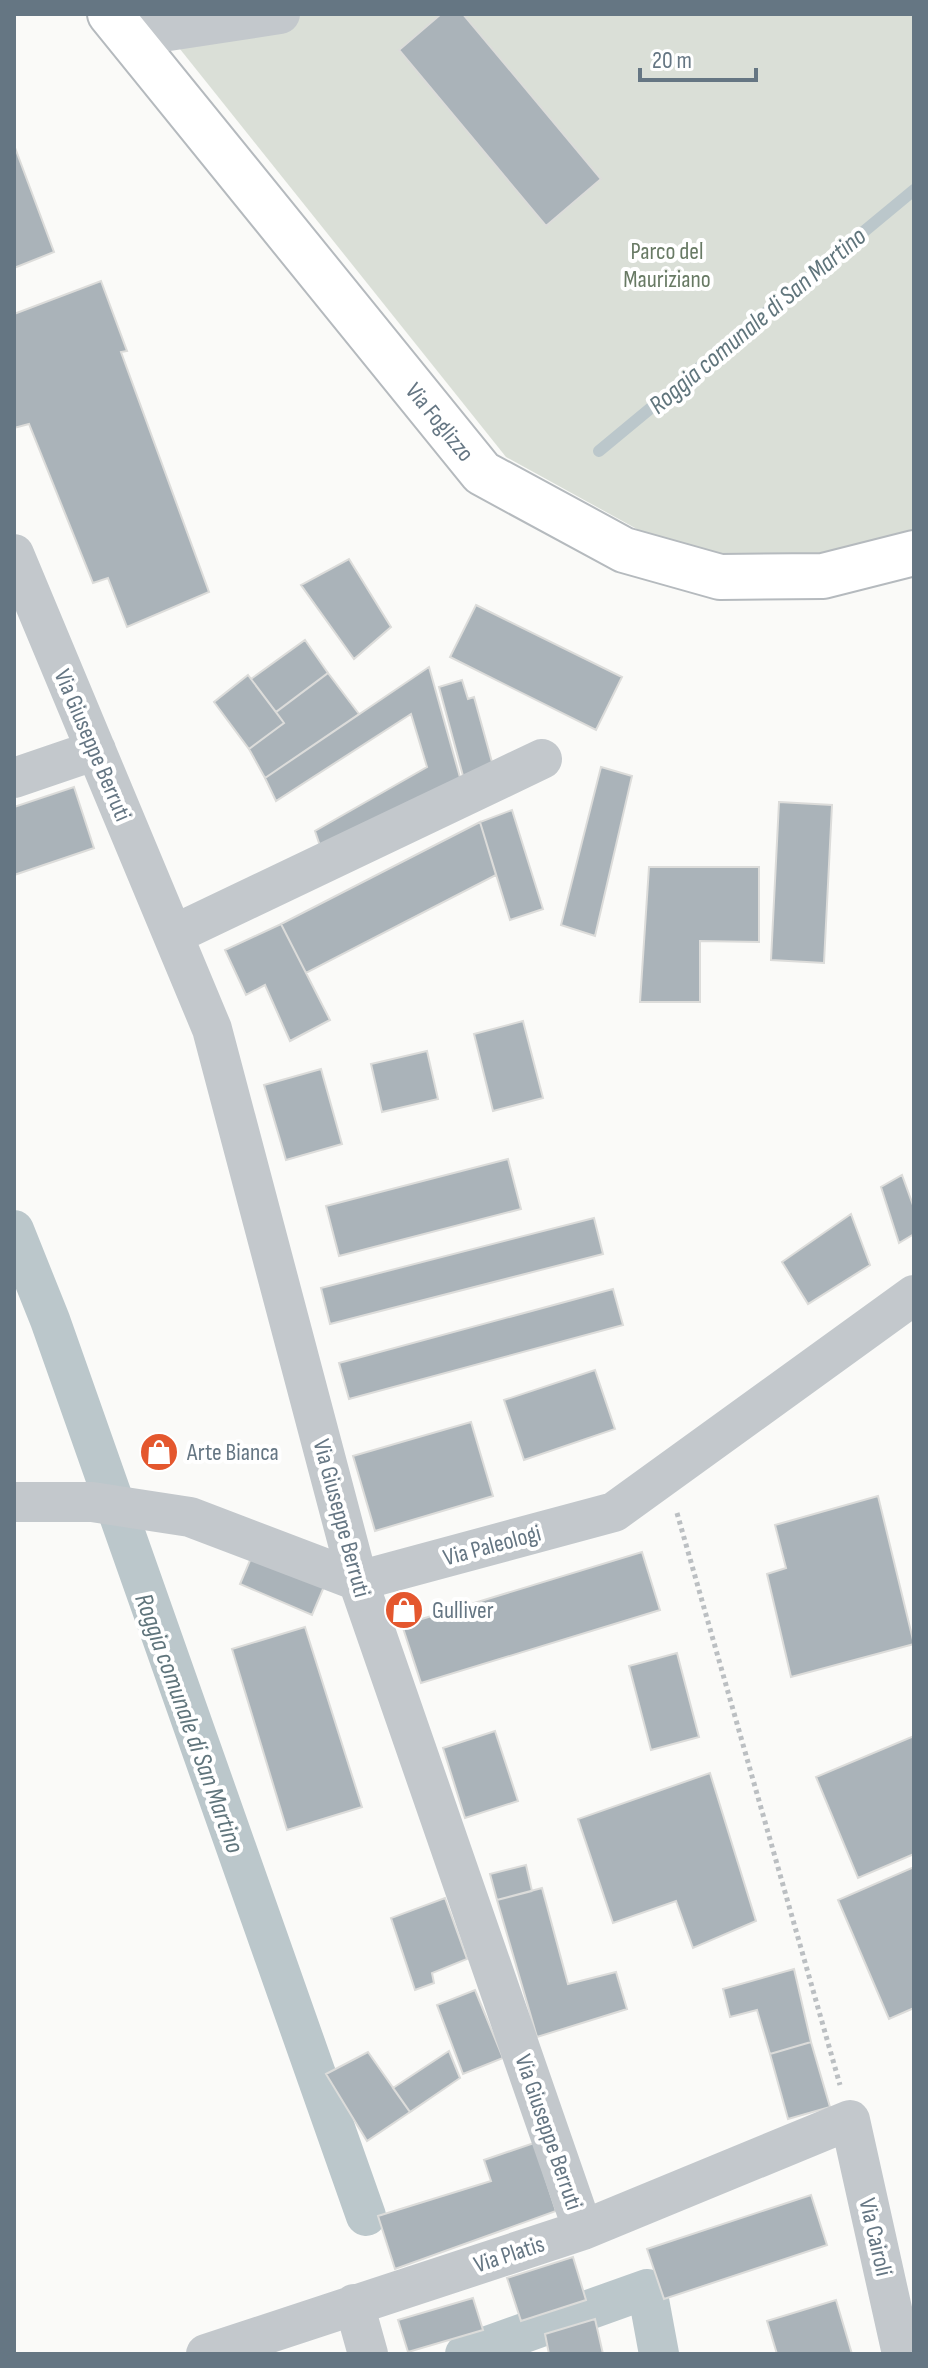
<svg xmlns="http://www.w3.org/2000/svg" width="928" height="2368" viewBox="0 0 928 2368" font-family="'Sofia Sans Condensed',sans-serif">
<rect width="100%" height="100%" fill="#fafaf8"/>
<path fill="#dadfd7" d="M152 14H914V537L860 557 686 556 506 457Z"/>
<g fill="none" stroke-linecap="round" stroke-linejoin="round">
<path stroke="#bbc7cb" stroke-width="12" d="M599 451 914 190"/>
<path stroke="#bbc7cb" stroke-width="40" d="M14 1230 50 1320 366 2216
M465 2354 647 2289 659 2354"/>
</g>
<path fill="#aab3b9" stroke="#dcdcda" stroke-width="2" d="M441 14H463L601 179 546 226 399 50Z
M14 145 54 252 14 268Z
M101 281 127 351 121 352 209 592 127 627 108 578 93 583 29 424 14 428V314Z
M349 559 391 627 354 659 301 585Z
M476 605 622 677 596 730 450 657Z
M305 640 328 673 276 712 251 679Z
M429 667 463 788 324 858 315 831 427 767 411 714 276 801 265 778Z
M328 673 359 714 265 778 249 749 284 723 276 712Z
M248 675 284 723 249 749 214 702Z
M462 680 468 699 474 697 495 773 466 787 439 687Z
M601 767 632 776 595 936 561 925Z
M74 787 94 848 14 875V807Z
M779 802 832 805 824 963 771 960Z
M512 810 543 909 510 920 480 822Z
M480 822 496 875 306 973 281 924Z
M649 867H759V942L700 941V1002H640Z
M281 924 330 1020 290 1041 265 985 246 995 225 950Z
M523 1021 543 1098 493 1111 474 1034Z
M427 1051 438 1099 382 1112 371 1064Z
M321 1069 342 1144 286 1160 264 1085Z
M508 1159 521 1209 339 1256 326 1206Z
M902 1175 914 1208V1234L899 1243 881 1187Z
M851 1214 870 1265 808 1304 782 1262Z
M594 1218 603 1254 330 1324 321 1288Z
M613 1289 623 1325 349 1399 339 1363Z
M595 1370 615 1429 524 1460 504 1400Z
M471 1422 493 1496 375 1531 353 1456Z
M878 1496 914 1644 791 1677 767 1574 786 1568 775 1525Z
M254 1551 326 1582 312 1615 240 1584Z
M642 1552 660 1610 421 1683 402 1625Z
M305 1627 362 1807 287 1830 232 1649Z
M677 1653 699 1737 651 1750 629 1666Z
M495 1731 518 1801 465 1818 443 1748Z
M914 1736V1854L858 1878 816 1777Z
M710 1773 756 1921 693 1948 676 1901 613 1923 578 1819Z
M526 1865 532 1891 497 1900 490 1874Z
M914 1867V2008L889 2019 838 1900Z
M542 1888 568 1984 616 1972 627 2009 537 2037 497 1900Z
M445 1898 467 1959 432 1973 434 1983 415 1990 391 1918Z
M794 1969 811 2042 770 2054 757 2010 730 2017 723 1989Z
M475 1990 503 2058 463 2074 437 2005Z
M811 2042 830 2107 788 2119 770 2054Z
M449 2051 460 2078 410 2112 393 2088Z
M368 2052 410 2112 367 2141 326 2074Z
M534 2143 556 2211 395 2269 378 2216 491 2181 484 2160Z
M811 2195 827 2245 664 2299 647 2249Z
M573 2257 586 2300 521 2321 507 2278Z
M473 2298 483 2330 408 2352 398 2320Z
M836 2300 852 2354H777L767 2321Z
M595 2319 603 2354H549L545 2334Z"/>
<g fill="none" stroke-linecap="round" stroke-linejoin="round">
<g stroke="#b5babe" stroke-width="48">
<path id="major" d="M110 14 482 473 624 550 720 577 823 576 914 553"/>
</g>
<path stroke="#bbbfc2" stroke-width="5" stroke-dasharray="4 4" stroke-linecap="butt" d="M677 1513 840 2085"/>
<path stroke="#c3c8cc" stroke-width="40" d="M129 37 280 14
M14 554 212 1029 358 1581 583 2230
M14 778 96 750
M173 935 542 759
M14 1502H92L190 1517 358 1581 614 1512 914 1295
M354 2304 368 2354
M206 2354 583 2230 850 2120 902 2354"/>
<use href="#major" stroke="#fff" stroke-width="44"/>
</g>
<defs>
<g id="shop-disc" transform="scale(2)"><circle r="9.5" fill="#e4572e" stroke="#fff"/><path d="M-5-2.5h2.3a2.7 3.5 0 0 1 5.4 0H5L5.5 6h-11ZM-1.5-2.5h3a1.5 2.3 0 0 0-3 0Z" fill="#fff"/></g>
</defs>
<g fill-rule="evenodd">
<use href="#shop-disc" x="159" y="1452"/>
<use href="#shop-disc" x="404" y="1610"/>
</g>
<g text-anchor="middle" stroke-width="8" stroke-linejoin="round" paint-order="stroke">
<g font-size="24" fill="#687a64" stroke="#fff">
<text x="667" y="259">Parco del<tspan x="667" dy="28">Mauriziano</tspan></text>
</g>
<g font-size="24" fill="#657683" stroke="#fff">
<text transform="translate(440 422) rotate(51)" y="8">Via Foglizzo</text>
<text transform="translate(93 745) rotate(67)" y="8">Via Giuseppe Berruti</text>
<text transform="translate(342 1518) rotate(75)" y="8">Via Giuseppe Berruti</text>
<text transform="translate(492 1545) rotate(-15)" y="8">Via Paleologi</text>
<text transform="translate(549 2132) rotate(71)" y="8">Via Giuseppe Berruti</text>
<text transform="translate(876 2237) rotate(77)" y="8">Via Cairoli</text>
<text transform="translate(509 2254) rotate(-18)" y="8">Via Platis</text>
</g>
<g font-size="24" fill="#657683" stroke="#fff" text-anchor="start">
<text x="187" y="1460">Arte Bianca</text>
<text x="432" y="1618">Gulliver</text>
</g>
<g font-size="26" font-style="italic" fill="#60757c" stroke="#fff">
<text transform="translate(757 320) rotate(-40)" y="9">Roggia comunale di San Martino</text>
<text transform="translate(190 1723) rotate(70)" y="9">Roggia comunale di San Martino</text>
</g>
</g>
<rect width="928" height="2368" fill="none" stroke="#657683" stroke-width="32"/>
<path d="M640 68v12h116v-12" fill="none" stroke="#657683" stroke-width="4"/>
<text x="652" y="68" font-size="24" fill="#657683" stroke="#ffffff" stroke-width="6" paint-order="stroke">20 m</text>
</svg>
